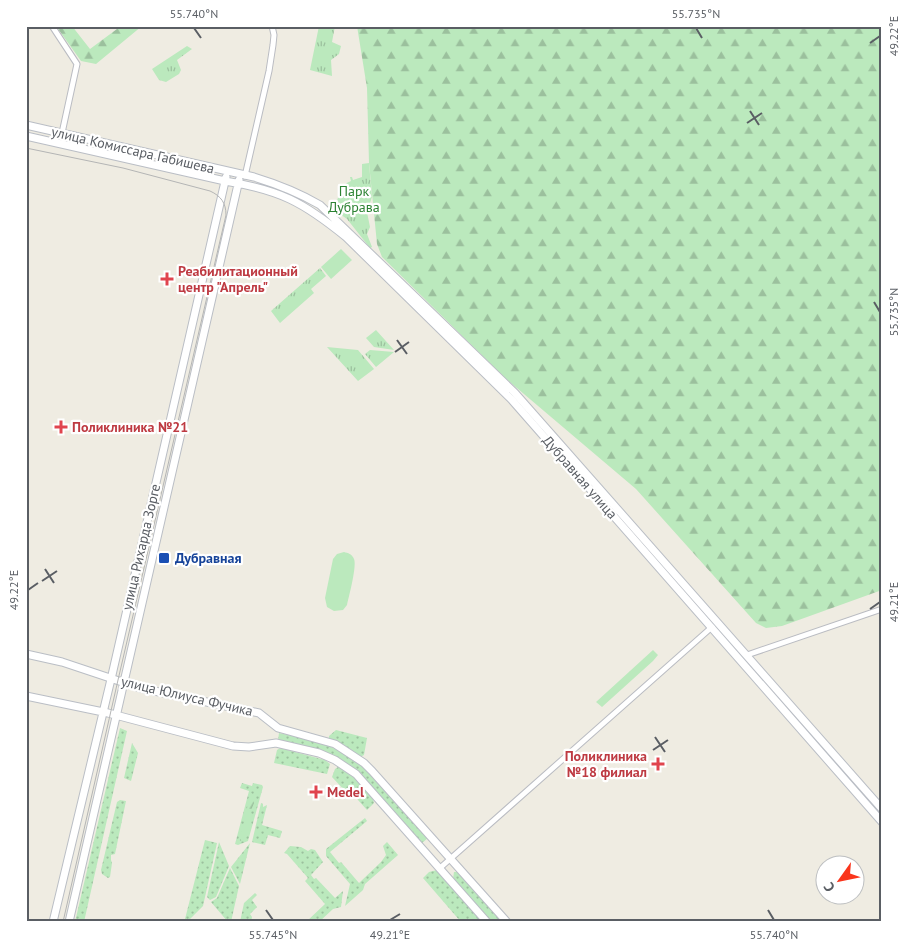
<svg xmlns="http://www.w3.org/2000/svg" width="908" height="948" viewBox="0 0 908 948" font-family="'PT Sans',sans-serif">
<defs>
<pattern id="grass-dots" width="8" height="8" patternUnits="userSpaceOnUse" patternTransform="scale(1.25)"><rect width="8" height="8" fill="#bbe9bd"/><path d="M2 2h.1M6 6h.1" fill="none" stroke="#9bc09d" stroke-width="1.8" stroke-linecap="round"/></pattern>
<pattern id="forest-firs" width="22" height="20" patternUnits="userSpaceOnUse" patternTransform="scale(1.25)"><rect width="22" height="20" fill="#bbe9bd"/><path d="M5 1l3.5 6h-7zM16 11l3.5 6h-7z" fill="#9bc09d"/></pattern>
<pattern id="park-tufts" width="24" height="20" patternUnits="userSpaceOnUse" patternTransform="scale(1.25)"><rect width="24" height="20" fill="#bbe9bd"/><path d="M3 7l-1-3M5 7V3M7 7l1-3M15 17l-1-3M17 17v-4M19 17l1-3" fill="none" stroke="#9bc09d"/></pattern>
</defs>
<rect width="100%" height="100%" fill="#efece2"/>
<path fill="url(#grass-dots)" d="M120 728 127 731 84 922H75Z
M336 730 367 738 364 755 360 757 329 739V736Z
M279 733C301 738 325 742 345 754 378 774 403 810 428 838L422 843 367 781 344 762 278 741Z
M132 743 138 753 131 781 124 778Z
M280 748 325 760 330 764 327 774 274 763 277 750Z
M338 767C349 772 373 791 374 803L367 810 349 790 346 792 332 777 335 769Z
M242 783 252 786 253 783 262 785 263 787 248 841 238 845 235 844 249 791 240 788Z
M120 800 126 801 115 854 111 855V860L112 863 110 877 108 878 102 874 101 870 117 802Z
M261 803 263 804V807L267 805 262 825 282 831 280 838 268 835 265 845 252 842Z
M365 818 367 821 330 852 339 863 341 862 359 883 381 862 386 855 383 846 387 842 398 855 365 884 363 890 345 906 350 884 326 856V849Z
M205 840 217 843 203 906 189 920 185 919Z
M219 842 229 866 216 897 210 900 207 897Z
M250 843 240 884 231 867Z
M290 846 301 847 308 851 311 849 315 850 323 862 311 875 314 879 316 878 335 898 343 891 341 907 333 909 319 922H306L325 904 305 881 308 878 287 854 284 853Z
M230 868 239 886 231 922H228L211 902 217 898Z
M437 870 483 922H461L423 878 429 872Z
M454 872H458L502 922H490L453 879Z
M255 893 257 895 252 900 257 907 250 914 252 917 251 922H240L244 903Z"/>
<path fill="url(#forest-firs)" d="M56 26H72L90 49 121 26H142L96 64 81 61Z
M357 26H882V590L782 626 766 628 756 623 636 489 505 378 382 257 377 244 369 163 367 88Z
M653 650 658 655 653 661 602 707 596 702Z
M252 793 254 803 249 815V831L246 838 240 841C239 834 243 828 245 821 247 812 247 803 250 794Z"/>
<path fill="url(#park-tufts)" d="M319 26H335L332 42 341 46 339 54 331 60 332 76 310 70Z
M187 46 192 49 177 60 181 70 179 74 166 82 159 80 152 69Z
M369 163 372 197 367 212 370 227 367 234 372 247 370 248 347 219 330 207 331 203 337 201C340 191 341 185 351 181L350 177H352L353 180 362 177V164Z
M320 268 326 276 311 289 314 293 280 323 271 311Z
M376 330 394 350 374 347 366 338Z
M327 347 358 350 374 369 358 381Z
M370 350 394 352 376 367 365 354Z"/>
<path fill="#bbe9bd" d="M341 249 352 260 331 279 321 267Z
M344 552C348 553 352 554 354 559 357 566 349 596 347 605L343 610 334 611 327 607 325 598 333 559 337 554Z"/>
<g fill="none" stroke-linecap="round" stroke-linejoin="round">
<g stroke="#babcc2" stroke-width="7">
<path id="street" d="M52 26 77 64 62 133
M245 176 269 71 273 45 274 35 272 26
M747 655 882 609
M440 868 712 627"/>
</g>
<g stroke="#babec5" stroke-width="9">
<path id="secondary" d="M26 125 254 177C277 184 298 192 320 205L515 393 882 809
M26 136 225 181C280 190 303 202 346 237L511 399 882 822
M26 654 62 662 140 688 259 713 278 728 335 744 364 763 372 771 507 922
M26 696 108 713 233 746 249 747 276 743 319 753 335 760 356 774 487 922
M53 922 112 675 226 177
M69 922 239 180"/>
</g>
<use href="#street" stroke="#fff" stroke-width="5"/>
<use href="#secondary" stroke="#fff" stroke-width="7"/>
<path stroke="#b4b5b5" stroke-width="1" d="M26 148 123 168 210 191C221 196 226 203 226 215L118 680 63 922"/>
</g>
<path fill="none" stroke="#5a5e64" stroke-width="2" d="M194 28 201 38M696 28 702 38M870 43 880 36M750 111 759 125M747 123 762 113M874 302 880 312M397 340 407 354M395 352 409 342M45 569 54 583M42 581 57 571M28 590 38 583M870 609 880 602M655 737 665 752M653 750 668 740M266 910 273 920M768 910 774 920M390 920 400 914"/>
<g fill="#e0444e" stroke="#fff" stroke-width="2">
<path d="M164.5 271.5h5v5h5v5h-5v5h-5v-5h-5v-5h5z"/>
<path d="M58.5 419.5h5v5h5v5h-5v5h-5v-5h-5v-5h5z"/>
<path d="M655.5 756.5h5v5h5v5h-5v5h-5v-5h-5v-5h5z"/>
<path d="M313.5 784.5h5v5h5v5h-5v5h-5v-5h-5v-5h5z"/>
</g>
<rect fill="#1a4fb4" stroke="#fff" stroke-width="2" x="158" y="552" width="12" height="12" rx="2.5"/>
<g text-anchor="middle" stroke-width="4.5" stroke-linejoin="round" paint-order="stroke">
<g font-size="14" fill="#5a5e64" stroke="#fff">
<text transform="translate(133 150) rotate(13)" y="5">улица Комиссара Габишева</text>
<text transform="translate(580 477) rotate(49)" y="5">Дубравная улица</text>
<text transform="translate(141 547) rotate(-77)" y="5">улица Рихарда Зорге</text>
<text transform="translate(187 696) rotate(13)" y="5">улица Юлиуса Фучика</text>
</g>
<g font-size="14" fill="#2b8232" stroke="#fff">
<text x="354" y="196">Парк<tspan x="354" dy="16">Дубрава</tspan></text>
</g>
<g font-size="14" font-weight="bold" fill="#be3a42" stroke="#fff" text-anchor="start">
<text x="178" y="276">Реабилитационный<tspan x="178" dy="16">центр "Апрель"</tspan></text>
<text x="72" y="432">Поликлиника №21</text>
<text x="647" y="761" text-anchor="end">Поликлиника<tspan x="647" dy="16">№18 филиал</tspan></text>
<text x="327" y="797">Medel</text>
</g>
<g font-size="14" font-weight="bold" fill="#164399" stroke="#fff" text-anchor="start">
<text x="175" y="563">Дубравная</text>
</g>
</g>
<rect width="908" height="948" fill="none" stroke="#ffffff" stroke-width="55"/>
<g transform="translate(840 880) rotate(237)"><circle r="24" fill="#ffffff" stroke="#bdbfc1"/>
<path d="M0-4L9 19L0 12L-9 19Z" fill="#fa351c"/>
<text y="-8" font-size="14" font-weight="bold" text-anchor="middle" fill="#5a5e64">С</text>
</g>
<rect x="28" y="28" width="852" height="892" fill="none" stroke="#5a5e64" stroke-width="2"/>
<g font-size="12" text-anchor="middle" fill="#5a5e64">
<text x="194" y="18">55.740°N</text>
<text x="696" y="18">55.735°N</text>
<text transform="translate(894 36) rotate(-90)" y="4">49.22°E</text>
<text transform="translate(894 312) rotate(-90)" y="4">55.735°N</text>
<text transform="translate(14 590) rotate(-90)" y="4">49.22°E</text>
<text transform="translate(894 602) rotate(-90)" y="4">49.21°E</text>
<text x="273" y="939">55.745°N</text>
<text x="390" y="939">49.21°E</text>
<text x="774" y="939">55.740°N</text>
</g>
</svg>
